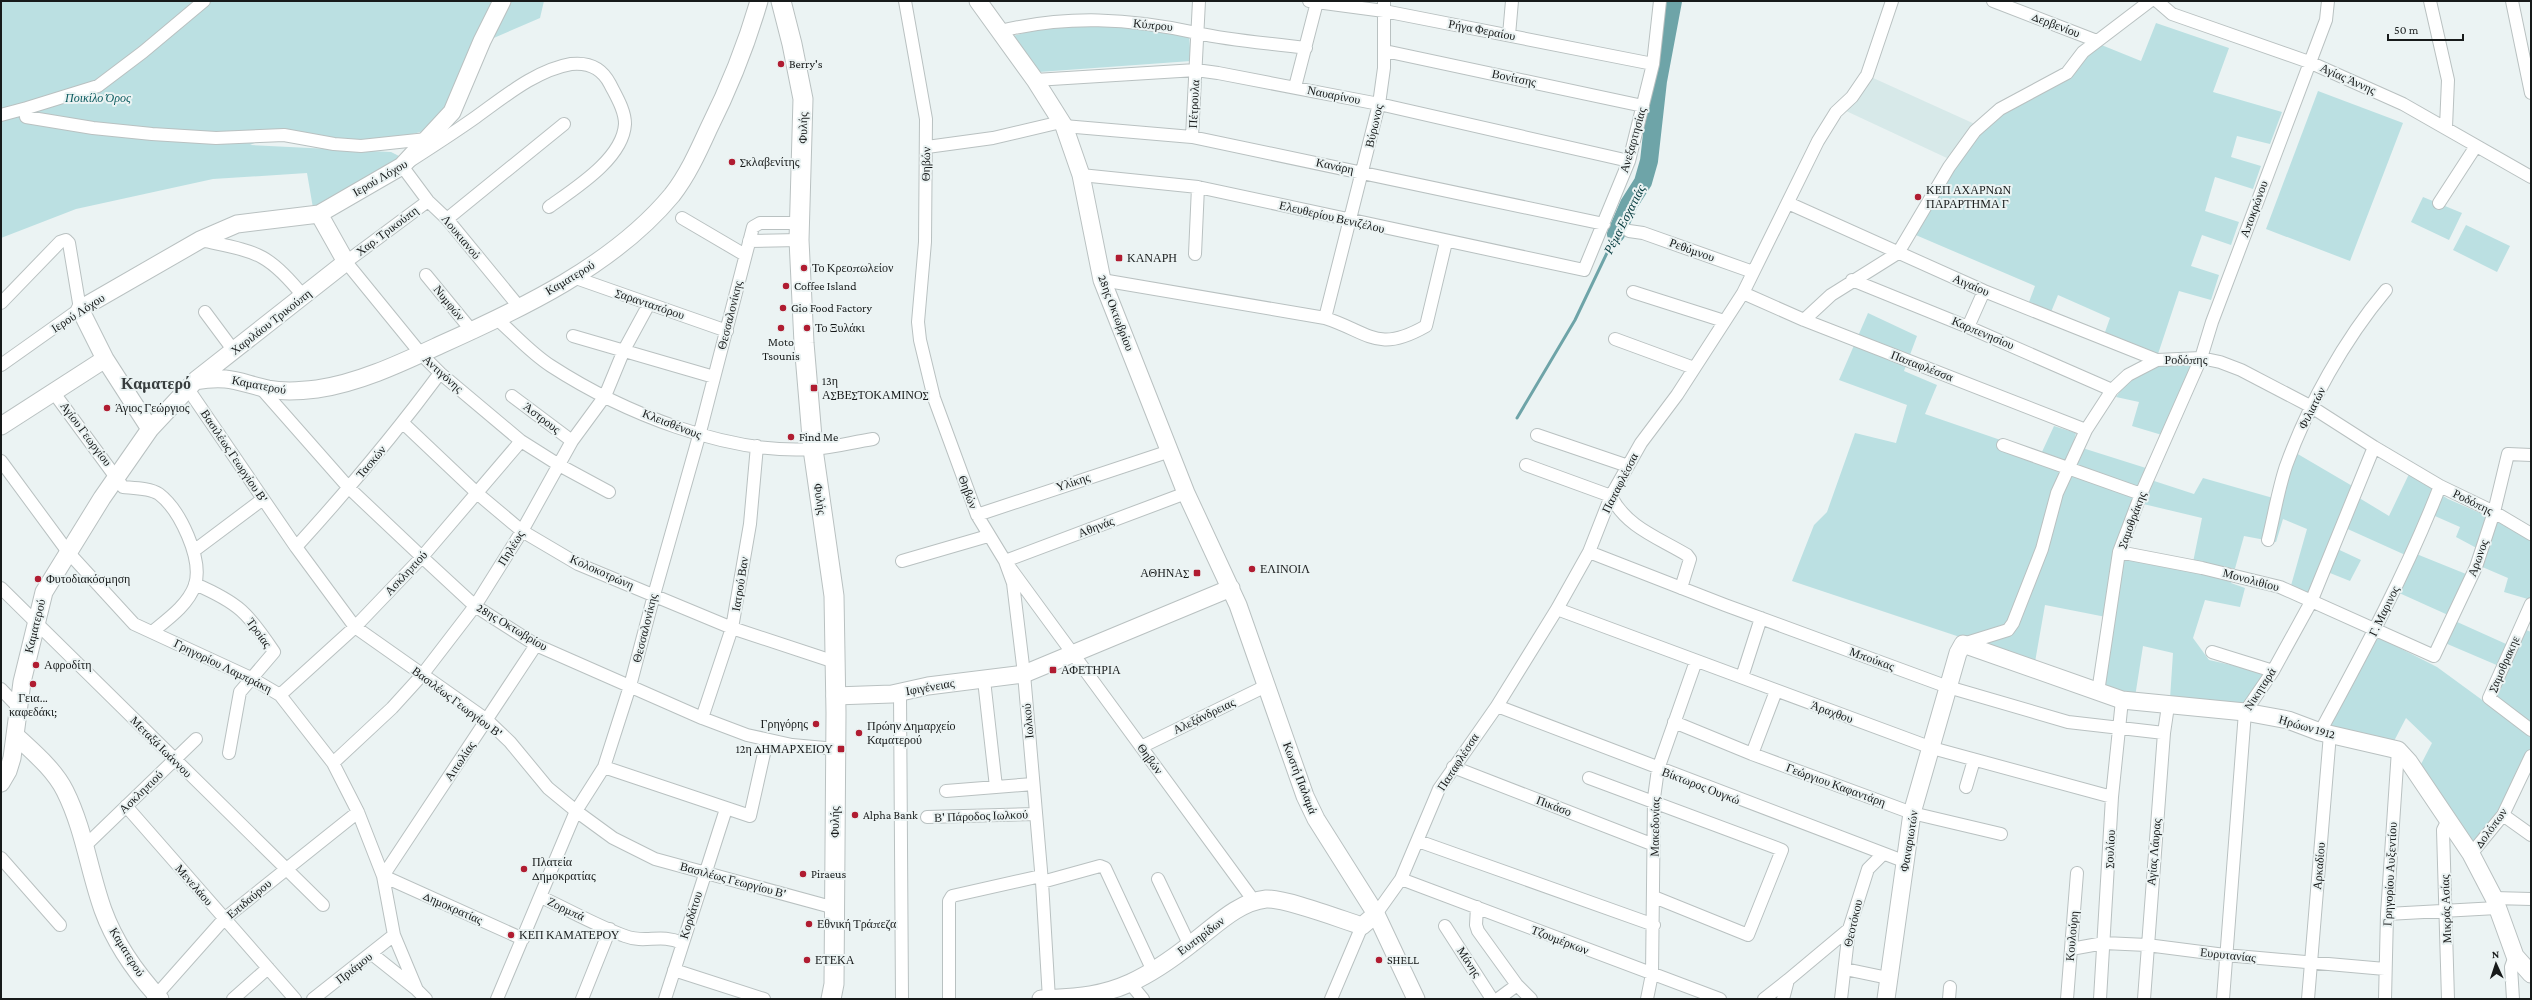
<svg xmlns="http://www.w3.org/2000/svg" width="2532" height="1000" viewBox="0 0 2532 1000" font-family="'Crimson Pro',serif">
<rect width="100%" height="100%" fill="#ebf3f3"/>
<path fill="#d7e9e9" d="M1871 77 1977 125 1949 159 1844 110Z"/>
<path fill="#bbe0e2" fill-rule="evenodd" d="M1 1H544L540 18 475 46 445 115 424 131 401 137 345 142 277 133 250 145 391 152 401 157 313 208 307 173 213 179 76 209 1 238Z
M2156 23 2229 48 2213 92 2282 112 2270 144 2237 136 2231 157 2261 166 2253 189 2215 177 2205 211 2239 222 2231 245 2202 235 2191 266 2219 275 2211 300 2179 291 2157 357 2104 335 2110 318 2058 295 2051 312 2029 302 2035 286 1904 230 1949 159 1977 125 2083 61 2099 44 2141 61Z
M1079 24 1126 26 1189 34 1191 61 1039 72 1013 36 1034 30Z
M2318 91 2403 123 2350 261 2266 229Z
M2423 197 2462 213 2449 240 2411 222Z
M2466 225 2510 246 2497 272 2453 250Z
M1868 313 1917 336 1904 371 1937 385 1925 414 2041 454 2054 426 2076 433 2073 445 2149 469 2145 478 2194 494 2203 478 2280 500 2296 453 2354 487 2351 493 2389 516 2409 474 2448 499 2496 520 2531 541V600L2504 592 2508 578 2480 566 2484 552 2456 537 2460 527 2428 513 2409 551 2466 574 2448 615 2397 592 2412 558 2341 526 2331 546 2361 560 2350 581 2320 569 2309 596 2290 589 2307 529 2283 519 2276 542 2244 536 2231 583 2245 588 2240 607 2205 600 2193 638 2209 660 2267 673 2241 708 2170 699 2173 653 2143 646 2135 697 2104 689 2111 618 2045 605 2035 662 1792 581 1814 525 1827 512 1855 433 1896 443 1907 405 1839 380ZM2135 502 2202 518 2191 572 2115 552Z
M2197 361 2162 435 2132 426 2139 402 2116 397C2139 365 2160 364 2197 361Z
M2455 621 2515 648 2524 629 2531 632V749L2500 812 2473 846 2419 768 2432 743 2406 718 2393 743 2326 730 2376 636 2437 667 2489 705 2506 669 2445 643Z"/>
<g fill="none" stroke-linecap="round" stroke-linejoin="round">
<path stroke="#6ea4a8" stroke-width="3" d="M1517 418 1575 320 1616 234"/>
<path stroke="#6ea4a8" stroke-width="18" d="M1616 234 1629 204 1643 182 1649 161 1658 81 1673 1"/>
<g stroke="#b9c1c1" stroke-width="14">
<path id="street" d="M905 1 926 119 925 242 918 322 920 340 934 398 977 515 1005 561 1254 901
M1309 1 1384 11 1653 64
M1993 1 2097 41
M2157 1 2172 14 2309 62 2403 104 2531 177
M2430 1 2448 80 2446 127
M2512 1 2531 93
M1000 31C1068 15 1129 18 1197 33 1232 41 1270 43 1306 48
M1509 35 1512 1
M1385 51 1643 106
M1035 80 1196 70 1218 73 1379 104 1629 161
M1295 87 1317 2
M27 108 98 86 143 52 204 1
M1 115 27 108 26 117 93 128 152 134 216 138 284 135 334 144 361 146 427 139
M1064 126 1192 137 1604 224
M1192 137 1199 1
M927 147 993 138 1061 122
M1081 175 1198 187 1584 270 1629 161 1653 64 1660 1
M428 201 346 262 421 354 440 373 521 441 559 465 609 492
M1788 203 1984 291 2157 360
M2439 203 2476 146
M682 218 745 255
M447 219 564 124
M1629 231 1643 233 1753 272
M200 240C256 252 267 251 304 297
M749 241 799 240
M1195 254 1198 187
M426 275 472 331
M573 277 727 331
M1102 280 1325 318C1369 332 1377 354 1426 326L1446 242
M1852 280 1968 327 2112 390
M1633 292 1724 321
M1743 293 1818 141 1836 112 1852 97 1867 75 1892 1
M1 303 60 242 66 240 69 243 80 309 1 365
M520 308 447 219 428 201 402 166C427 150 452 134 476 117 504 97 536 70 571 64 589 62 602 68 610 84 616 96 625 110 625 124 623 159 574 189 549 207
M205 312 234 351
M1325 318 1379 104 1384 68V1
M498 320C515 335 532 354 551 366 622 412 727 455 813 449 833 448 853 442 873 439
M1804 320 1831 295 1898 253 1949 167 1975 131 2000 109 2067 73 2083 52 2150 1
M1968 327 1984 291
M573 336 714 377
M1615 339 1694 368
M260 387 349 488 422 557 475 606 536 645 702 718 747 735 792 745 836 749
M188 389 296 547 355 627 487 720 510 742 548 788 576 811 613 838 655 859 835 908
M54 393 123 487C134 488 150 488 159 494 180 510 203 559 195 585 188 605 168 619 152 632
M512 396 572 441
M403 423 478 494 522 531 578 564 732 628 835 662
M1537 435 1628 466
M2003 445 2141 494
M1 461 68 552 134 624 251 678 280 695 333 763 358 812 383 876 394 935 417 990 426 999
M1526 465 1611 496C1626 527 1659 538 1687 555L1690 559 1681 588
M977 515 1170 451
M2268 540C2274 516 2278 490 2286 466 2308 405 2344 340 2386 290
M296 547C347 491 395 434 440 373
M195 550 263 499
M1589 552 1725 605 1948 687 2068 722 2164 733
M2119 552 2202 568 2280 587 2434 656 2476 567 2494 512 2508 454 2531 455
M902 561 988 536
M195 584C239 603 248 613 274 652L240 692 229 753
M1 588 323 905
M2531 604 2489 698 2531 730
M1557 609 1932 748 2112 797
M1963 644 2008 630 2013 623 2042 549 2057 493 2086 430 2112 390 2128 375 2157 360 2201 358 2220 362 2241 370 2310 406 2374 447 2440 486 2494 512 2531 534
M2212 652 2273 671
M1742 677 1761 618
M984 680 996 787
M1 689 18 707
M2098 692 2119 552 2141 494 2201 358 2212 322 2326 20 2328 1
M900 693 902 999
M280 695 355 627 422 557 521 441
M1497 706 1906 862
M702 718 732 628 750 524 757 446
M1674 722 1752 754 1912 813 2001 834
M2320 732C2364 651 2407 571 2440 486
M1141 747 1268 685
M1752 754 1776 691
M333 763 392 708 422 675 475 606 522 531 572 441 605 396 624 350 649 304
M604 767 750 816 767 740
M1453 767 1654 845
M1589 778 1782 850 1748 935 1654 897
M1966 787 1974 760
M946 791 1033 784
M126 806 295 999
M2503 815 2531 835
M927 817 1035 814
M1418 841 1654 925
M86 845 196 739
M2471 854 2503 815 2531 756
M1 858 60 925
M383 876 536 645
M383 876 523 939
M1158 879 1190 946
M1401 879 1720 999
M1042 882 1100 866 1105 868 1153 971
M541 897C569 910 597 926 625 936 646 944 660 933 682 943
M2494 898 2531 899
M1477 907 1476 925 1478 931 1517 985 1531 999
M1376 914 1401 879 1439 789 1497 706 1557 609 1589 552 1611 496 1641 443 1677 395 1743 293 1804 320 2086 430
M2387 914 2497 908
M1445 926 1492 999
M2071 949 2104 943 2147 945 2225 955 2385 969
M372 954 416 989
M1845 969 1888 978
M674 970 764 999
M1130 983 1143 999
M153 999 224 919 358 812
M233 999 268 968
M313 999 394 935
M497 999 576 811 604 767 630 686 654 595 699 436 753 227 760 223H800
M582 999 610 929
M665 999 726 809
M949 999V901L952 896 1041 876
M1049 999 1042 882 1024 674 1013 583 1005 561 1186 493
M1331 999 1362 926
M1498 999 1517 985
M1647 999 1652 974 1654 798 1658 769 1696 661
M1764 999 1788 980
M1783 999 1788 980 1849 929
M1841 999 1849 929 1868 869 1883 854
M1949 999 1950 987
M2067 999 2077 873
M2100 999 2112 797 2122 700
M2144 999 2164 733 2168 706
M2223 999 2245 712 2273 671 2311 602 2374 447
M2308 999 2330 734
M2385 999 2387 914 2398 750
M2448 999 2443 830 2448 820
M2513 999 2511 967 2515 956"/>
</g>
<g stroke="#b9c1c1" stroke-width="19">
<path id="secondary" d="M978 1 1035 80 1064 126 1081 175 1102 280 1186 493 1238 605 1305 796 1316 819 1376 914 1416 999
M196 380 346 262 319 214
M1 426 105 359
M150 429 105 359 80 309 200 240 237 224 319 214 402 166 452 112 482 41 502 1
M835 696 892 694 928 686 1024 674 1231 588
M15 735C33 752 54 769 65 791 84 829 89 871 103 910 115 943 136 973 160 999
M1 783 8 771 12 758 22 682 44 592 102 498 150 429 195 381C229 375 237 382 268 389 283 392 301 391 317 389 359 383 401 363 440 345 521 309 614 265 672 195 687 176 698 152 708 130 729 88 746 46 759 1
M1041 999C1074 997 1099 997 1130 983 1152 973 1172 959 1191 944 1213 928 1237 902 1266 899 1285 898 1340 919 1362 926L1376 914
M1886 999 1912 813 1958 653 1963 644 2122 700 2245 712 2288 720 2320 732 2398 750 2409 762 2471 854 2494 898 2515 956 2531 974"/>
</g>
<g stroke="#b9c1c1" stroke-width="21">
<path id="primary" d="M781 1 792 44 803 99 799 240 804 343 813 449 834 596 836 713 834 984 831 999"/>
</g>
<use href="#street" stroke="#fff" stroke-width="12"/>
<use href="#secondary" stroke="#fff" stroke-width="17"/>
<use href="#primary" stroke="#fff" stroke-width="19"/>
</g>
<g fill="#b01c31" stroke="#ebf3f3" stroke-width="1.5">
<circle cx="781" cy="64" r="4"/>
<circle cx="732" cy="162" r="4"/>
<circle cx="1918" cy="197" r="4"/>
<rect x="1115" y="254" width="8" height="8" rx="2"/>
<circle cx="804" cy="268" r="4"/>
<circle cx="786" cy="286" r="4"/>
<circle cx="783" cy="308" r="4"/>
<circle cx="781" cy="328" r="4"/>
<circle cx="807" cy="328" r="4"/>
<rect x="810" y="384" width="8" height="8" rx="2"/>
<circle cx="107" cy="408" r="4"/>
<circle cx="791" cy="437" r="4"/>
<circle cx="1252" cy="569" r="4"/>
<rect x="1193" y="569" width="8" height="8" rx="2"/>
<circle cx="38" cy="579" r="4"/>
<circle cx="36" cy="665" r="4"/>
<rect x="1049" y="666" width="8" height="8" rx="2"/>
<circle cx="33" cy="684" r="4"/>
<circle cx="816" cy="724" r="4"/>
<circle cx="859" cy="733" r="4"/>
<rect x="837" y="745" width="8" height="8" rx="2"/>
<circle cx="855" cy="815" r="4"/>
<circle cx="524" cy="869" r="4"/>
<circle cx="803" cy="874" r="4"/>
<circle cx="809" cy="924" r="4"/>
<circle cx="511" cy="935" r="4"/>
<circle cx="807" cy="960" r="4"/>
<circle cx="1379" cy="960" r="4"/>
</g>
<g text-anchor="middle" stroke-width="4" stroke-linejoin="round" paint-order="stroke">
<g font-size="12" fill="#171a1a" stroke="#ebf3f3">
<text transform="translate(1153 25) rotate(6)" y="4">Κύπρου</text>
<text transform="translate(2056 25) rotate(21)" y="4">Δερβενίου</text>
<text transform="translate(1482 30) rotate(11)" y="4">Ρήγα Φεραίου</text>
<text transform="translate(1514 78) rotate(12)" y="4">Βονίτσης</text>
<text transform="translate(2348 79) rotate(24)" y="4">Αγίας Άννης</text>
<text transform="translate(1334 95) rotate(11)" y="4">Ναυαρίνου</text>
<text transform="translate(1194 104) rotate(-87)" y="4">Πέτρουλα</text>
<text transform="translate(1374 126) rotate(-77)" y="4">Βύρωνος</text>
<text transform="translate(803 128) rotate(-89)" y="4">Φυλής</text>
<text transform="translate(1633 140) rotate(-74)" y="4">Ανεξαρτησίας</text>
<text transform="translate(926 164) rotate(-89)" y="4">Θηβών</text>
<text transform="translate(1335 166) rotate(12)" y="4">Κανάρη</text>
<text transform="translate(380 178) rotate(-30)" y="4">Ιερού Λόχου</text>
<text transform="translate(2254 209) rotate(-70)" y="4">Αποκρώνου</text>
<text transform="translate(1332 217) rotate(13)" y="4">Ελευθερίου Βενιζέλου</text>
<text transform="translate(387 231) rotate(-37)" y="4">Χαρ. Τρικούπη</text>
<text transform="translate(461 237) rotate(50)" y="4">Λουκιανού</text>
<text transform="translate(1692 250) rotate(20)" y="4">Ρεθύμνου</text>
<text transform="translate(570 278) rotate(-31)" y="4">Καματερού</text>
<text transform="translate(1971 285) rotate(23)" y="4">Αιγαίου</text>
<text transform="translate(449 303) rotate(51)" y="4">Νυμφών</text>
<text transform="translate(650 304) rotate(19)" y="4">Σαρανταπόρου</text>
<text transform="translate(78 313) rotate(-33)" y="4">Ιερού Λόχου</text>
<text transform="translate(1116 313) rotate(69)" y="4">28ης Οκτωβρίου</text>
<text transform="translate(730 315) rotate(-76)" y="4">Θεσσαλονίκης</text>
<text transform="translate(271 322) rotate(-38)" y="4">Χαριλάου Τρικούπη</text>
<text transform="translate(1983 333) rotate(23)" y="4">Καρπενησίου</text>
<text x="2186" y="364">Ροδόπης</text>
<text transform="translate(1922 366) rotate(21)" y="4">Παπαφλέσσα</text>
<text transform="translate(443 374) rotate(42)" y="4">Αντιγόνης</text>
<text transform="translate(259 385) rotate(11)" y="4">Καματερού</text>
<text transform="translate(2312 408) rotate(-63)" y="4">Φιλιατών</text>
<text transform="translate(542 418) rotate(37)" y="4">Άστρους</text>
<text transform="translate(672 424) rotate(21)" y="4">Κλεισθένους</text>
<text transform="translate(86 434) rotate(53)" y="4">Αγίου Γεωργίου</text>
<text transform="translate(234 456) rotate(56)" y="4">Βασιλέως Γεωργίου Β'</text>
<text transform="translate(371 462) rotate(-50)" y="4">Τασκών</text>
<text transform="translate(1073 482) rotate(-18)" y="4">Υλίκης</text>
<text transform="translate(1620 483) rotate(-63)" y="4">Παπαφλέσσα</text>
<text transform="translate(968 492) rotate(70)" y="4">Θηβών</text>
<text transform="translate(820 499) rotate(82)" y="4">Φυλής</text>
<text transform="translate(2473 502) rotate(26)" y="4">Ροδόπης</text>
<text transform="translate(2132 520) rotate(-69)" y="4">Σαμοθράκης</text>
<text transform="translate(1096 527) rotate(-21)" y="4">Αθηνάς</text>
<text transform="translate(511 548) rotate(-58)" y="4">Πηλέως</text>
<text transform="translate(2478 558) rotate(-70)" y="4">Αρωνος</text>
<text transform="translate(602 572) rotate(24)" y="4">Κολοκοτρώνη</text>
<text transform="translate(406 573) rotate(-47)" y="4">Ασκληπιού</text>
<text transform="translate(2251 580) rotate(15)" y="4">Μονολιθίου</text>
<text transform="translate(740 584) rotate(-81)" y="4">Ιατρού Βαν</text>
<text transform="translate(2384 611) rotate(-64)" y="4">Γ. Μαρινος</text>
<text transform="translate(35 626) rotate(-76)" y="4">Καματερού</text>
<text transform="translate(512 627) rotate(31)" y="4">28ης Οκτωβρίου</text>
<text transform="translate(645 628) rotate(-76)" y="4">Θεσσαλονίκης</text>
<text transform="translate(259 633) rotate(54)" y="4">Τροίας</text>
<text transform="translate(1872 659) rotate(20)" y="4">Μπούκας</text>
<text transform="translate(2504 664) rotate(-66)" y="4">Σαμοθρακηε</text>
<text transform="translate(223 666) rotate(26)" y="4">Γρηγορίου Λαμπράκη</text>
<text transform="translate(930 687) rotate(-10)" y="4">Ιφιγένειας</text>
<text transform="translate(2260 689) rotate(-57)" y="4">Νικηταρά</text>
<text transform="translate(457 702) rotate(37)" y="4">Βασιλέως Γεωργίου Β'</text>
<text transform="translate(1832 712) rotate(20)" y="4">Άραχθου</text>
<text transform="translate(1204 716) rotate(-26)" y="4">Αλεξάνδρειας</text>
<text transform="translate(1028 721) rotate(-95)" y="4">Ιωλκού</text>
<text transform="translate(2307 727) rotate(16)" y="4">Ηρώων 1912</text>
<text transform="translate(161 747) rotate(45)" y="4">Μεταξά Ιωάννου</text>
<text transform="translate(1150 759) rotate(54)" y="4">Θηβών</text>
<text transform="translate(460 761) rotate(-56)" y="4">Αιτωλίας</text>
<text transform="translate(1458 762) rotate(-57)" y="4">Παπαφλέσσα</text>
<text transform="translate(1300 778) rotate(69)" y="4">Κωστή Παλαμά</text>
<text transform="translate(1836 785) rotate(20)" y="4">Γεώργιου Καφαντάρη</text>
<text transform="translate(1701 786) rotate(21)" y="4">Βίκτωρος Ουγκώ</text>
<text transform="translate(141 792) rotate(-44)" y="4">Ασκληπιού</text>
<text transform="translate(1554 806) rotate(21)" y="4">Πικάσο</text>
<text transform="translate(981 816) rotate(-2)" y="4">Β' Πάροδος Ιωλκού</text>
<text transform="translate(835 822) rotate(-90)" y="4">Φυλής</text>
<text transform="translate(1655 827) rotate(-89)" y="4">Μακεδονίας</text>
<text transform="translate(2491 828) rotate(-54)" y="4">Δολόπων</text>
<text transform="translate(1909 841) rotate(-81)" y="4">Φαναριωτών</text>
<text transform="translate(2110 849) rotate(-87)" y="4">Σουλίου</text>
<text transform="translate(2154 852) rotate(-85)" y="4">Αγίας Λάυρας</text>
<text transform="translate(2319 866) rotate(-85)" y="4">Αρκαδίου</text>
<text transform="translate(2390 874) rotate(-87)" y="4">Γρηγορίου Αυξεντίου</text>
<text transform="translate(733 880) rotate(15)" y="4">Βασιλέως Γεωργίου Β'</text>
<text transform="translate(194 885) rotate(49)" y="4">Μενελάου</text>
<text transform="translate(249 899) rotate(-40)" y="4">Επιδαύρου</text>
<text transform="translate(453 908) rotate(24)" y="4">Δημοκρατίας</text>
<text transform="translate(566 909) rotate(25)" y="4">Ζορμπά</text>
<text transform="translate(2446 909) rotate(-92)" y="4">Μικράς Ασίας</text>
<text transform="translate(691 915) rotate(-72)" y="4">Κορδάτου</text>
<text transform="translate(1853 923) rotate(-77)" y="4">Θεοτόκου</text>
<text transform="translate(1201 936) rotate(-37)" y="4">Ευπηρίδων</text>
<text transform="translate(2072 936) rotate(-85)" y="4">Κουλούρη</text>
<text transform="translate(1560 940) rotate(21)" y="4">Τζουμέρκων</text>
<text transform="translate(127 952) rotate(58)" y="4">Καματερού</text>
<text transform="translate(2228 955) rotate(6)" y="4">Ευρυτανίας</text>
<text transform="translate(1469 962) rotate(57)" y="4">Μάνης</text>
<text transform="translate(354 968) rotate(-38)" y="4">Πριάμου</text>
</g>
<g font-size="12" fill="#171a1a" stroke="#ebf3f3" text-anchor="start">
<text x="789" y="68">Berry's</text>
<text x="740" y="166">Σκλαβενίτης</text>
<text x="1926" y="194">ΚΕΠ ΑΧΑΡΝΩΝ<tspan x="1926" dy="14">ΠΑΡΑΡΤΗΜΑ Γ</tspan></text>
<text x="1127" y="262">ΚΑΝΑΡΗ</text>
<text x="812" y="272">Το Κρεοπωλείον</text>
<text x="794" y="290">Coffee Island</text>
<text x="791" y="312">Gio Food Factory</text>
<text x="815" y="332">Το Ξυλάκι</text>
<text x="781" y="346" text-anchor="middle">Moto<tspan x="781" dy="14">Tsounis</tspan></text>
<text x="822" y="385">13η<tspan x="822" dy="14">ΑΣΒΕΣΤΟΚΑΜΙΝΟΣ</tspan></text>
<text x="115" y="412">Άγιος Γεώργιος</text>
<text x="799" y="441">Find Me</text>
<text x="1260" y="573">ΕΛΙΝΟΙΛ</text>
<text x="1189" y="577" text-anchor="end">ΑΘΗΝΑΣ</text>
<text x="46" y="583">Φυτοδιακόσμηση</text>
<text x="44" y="669">Αφροδίτη</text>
<text x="1061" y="674">ΑΦΕΤΗΡΙΑ</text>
<text x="33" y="702" text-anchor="middle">Γεια...<tspan x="33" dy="14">καφεδάκι;</tspan></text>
<text x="808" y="728" text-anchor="end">Γρηγόρης</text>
<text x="867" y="730">Πρώην Δημαρχείο<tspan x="867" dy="14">Καματερού</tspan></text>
<text x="833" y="753" text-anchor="end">12η ΔΗΜΑΡΧΕΙΟΥ</text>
<text x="863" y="819">Alpha Bank</text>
<text x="532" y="866">Πλατεία<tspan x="532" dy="14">Δημοκρατίας</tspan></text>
<text x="811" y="878">Piraeus</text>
<text x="817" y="928">Εθνική Τράπεζα</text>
<text x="519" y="939">ΚΕΠ ΚΑΜΑΤΕΡΟΥ</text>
<text x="815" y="964">ΕΤΕΚΑ</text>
<text x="1387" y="964">SHELL</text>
</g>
<g font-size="12" font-style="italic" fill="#0c5b5f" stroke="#ebf3f3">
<text x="98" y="102">Ποικίλο Όρος</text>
</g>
<g font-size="13" font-style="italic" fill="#00373a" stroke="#ebf3f3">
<text transform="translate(1624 219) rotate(-63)" y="5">Ρέμα Εσχατιάς</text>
</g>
<g font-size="16" font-weight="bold" fill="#373d3e" stroke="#ebf3f3">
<text x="156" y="389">Καματερό</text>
</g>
</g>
<rect width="2532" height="1000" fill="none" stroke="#171a1a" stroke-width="4"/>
<g transform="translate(2496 964) rotate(357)" stroke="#ebf3f3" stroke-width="3" paint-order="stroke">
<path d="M0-3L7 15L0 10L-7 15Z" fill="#171a1a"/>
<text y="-6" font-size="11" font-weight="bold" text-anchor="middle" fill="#171a1a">N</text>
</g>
<path d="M2388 34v6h75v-6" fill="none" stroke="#171a1a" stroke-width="2"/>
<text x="2394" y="34" font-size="12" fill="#171a1a" stroke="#ebf3f3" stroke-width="3" paint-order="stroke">50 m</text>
</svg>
